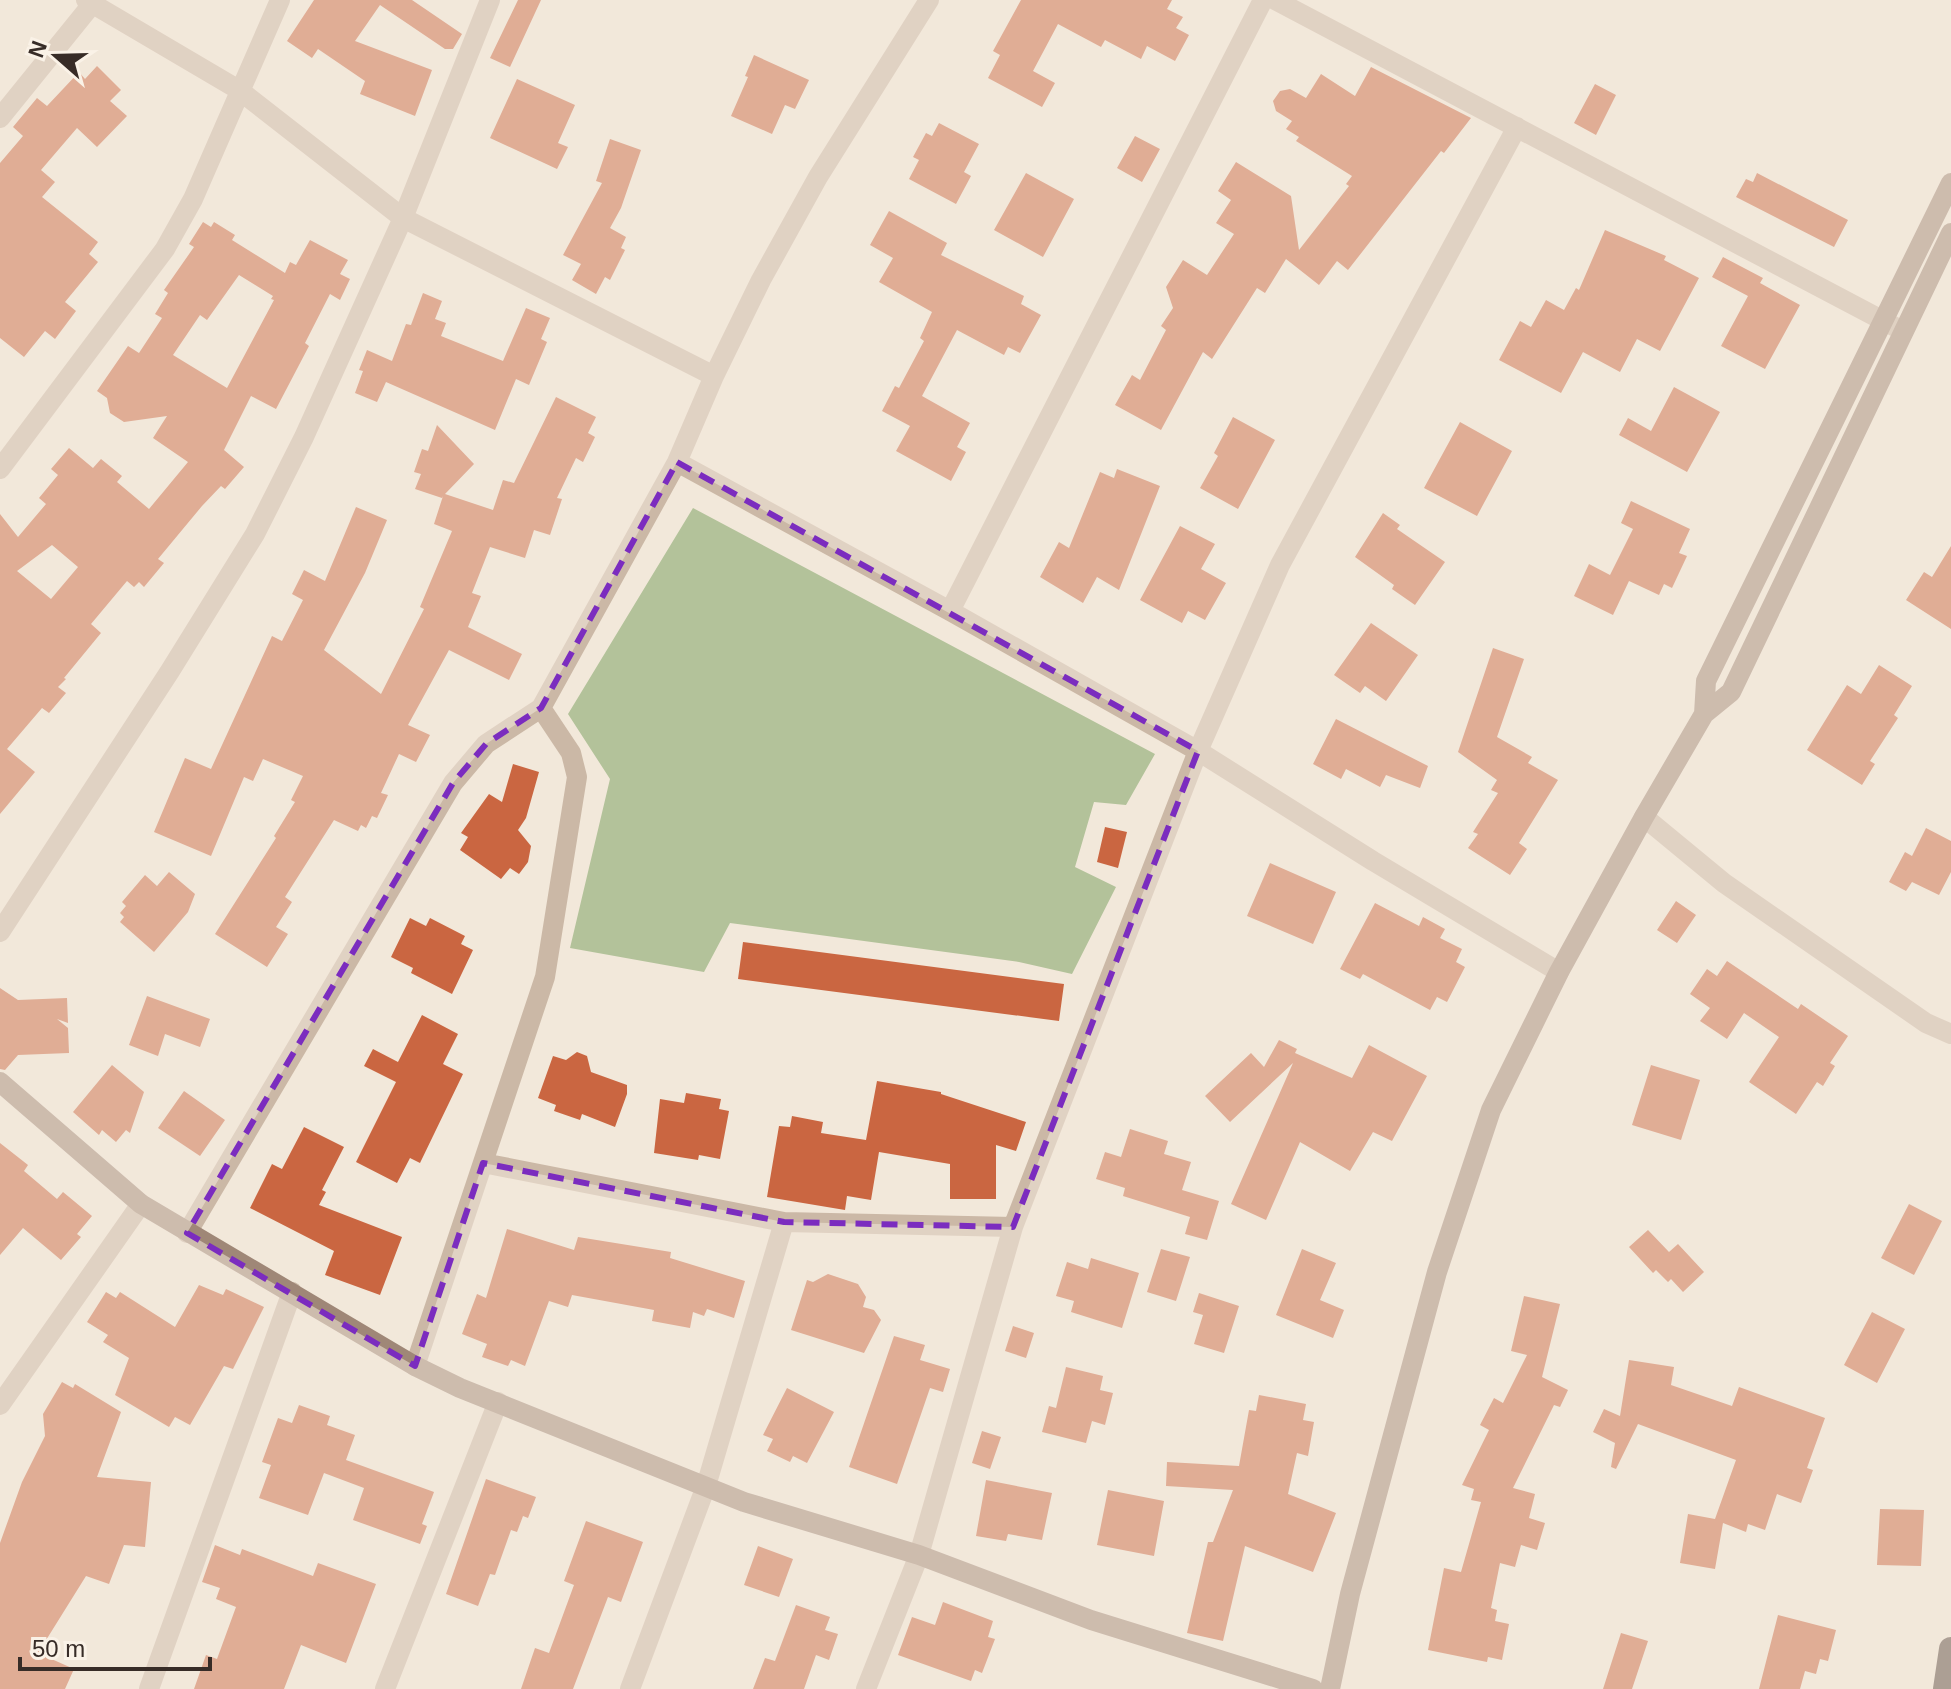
<svg xmlns="http://www.w3.org/2000/svg" width="1951" height="1689" viewBox="0 0 1951 1689" font-family="Arial,sans-serif">
<rect width="100%" height="100%" fill="#f2e8da"/>
<path fill="#b3c29a" d="M693 508 1155 754 1126 805 1094 802 1075 867 1116 887 1072 974 1019 962 730 923 704 972 570 948 610 779 568 714Z"/>
<path fill="#ca6641" fill-rule="evenodd" d="M314 0H412L462 34 453 49H445L380 5 355 41 432 70 415 116 360 94 365 81 318 49 312 58 287 41Z
M518 0H541L510 67 490 58Z
M1021 0H1172L1167 9 1183 17 1176 28 1189 35 1175 61 1147 46 1141 59 1105 40 1101 47 1058 24 1033 71 1055 83 1042 107 988 78 1000 55 993 51Z
M754 55 809 80 795 109 785 105 772 134 731 116 748 77 745 76Z
M97 66 121 90 110 101 127 116 97 147 77 128 41 170 55 182 42 197 98 242 89 254 98 262 65 302 76 311 55 339 45 331 24 357 0 338V163L23 136 13 127 37 98 47 106 79 72 85 79Z
M1371 67 1471 118 1444 153 1441 151 1348 270 1337 261 1319 285 1286 259 1265 293 1257 288 1212 359 1203 352 1161 430 1115 405 1132 375 1140 380 1166 330 1161 326 1173 308 1166 287 1183 260 1207 275 1234 234 1216 223 1231 200 1218 191 1236 162 1291 196 1299 250 1349 186 1346 184 1352 176 1296 141 1299 137 1286 129 1292 121 1276 111 1273 101 1280 91 1290 89 1306 98 1321 74 1355 96Z
M517 79 575 105 558 143 568 147 557 169 490 138Z
M1595 84 1616 95 1596 135 1574 123Z
M939 123 979 144 964 172 971 176 956 204 909 179 919 160 913 157 926 133 932 136Z
M1135 136 1160 149 1142 182 1117 168Z
M610 139 641 150 621 208 610 228 626 237 621 248 625 250 610 280 605 277 596 294 572 280 581 264 563 255 602 183 596 181Z
M1026 173 1074 199 1043 257 994 230Z
M1757 173 1848 220 1834 247 1736 197 1746 179 1753 182Z
M889 211 947 243 941 255 1024 296 1021 304 1041 315 1020 353 1008 347 1004 355 957 330 922 396 970 423 957 447 966 452 951 481 896 451 910 426 882 411 895 386 899 388 924 341 920 338 932 312 879 282 893 258 870 245Z
M203 222 211 227 214 222 235 235 232 240 285 273 290 262 296 265 310 240 348 260 340 274 350 279 340 300 330 294 305 343 309 346 276 409 251 396 224 450 244 467 225 489 221 486 202 506 158 559 164 563 144 587 139 582 134 587 127 581 91 624 101 633 64 678 66 679 58 687 66 693 49 713 42 708 7 749 35 772 0 814V514L18 537 46 504 39 498 58 475 51 469 69 448 93 468 101 459 122 476 117 482 149 509 188 462 153 438 167 416 124 422 110 413 107 398 97 391 128 346 139 353 162 318 155 314 168 293 164 290 194 247 189 244ZM239 275 273 296 271 299 274 300 227 388 173 355 200 315 207 320ZM52 545 78 567 51 599 17 571Z
M1605 230 1666 256 1664 260 1699 278 1660 351 1637 339 1620 372 1583 352 1561 393 1499 360 1520 321 1531 327 1546 300 1564 310 1576 288 1579 290Z
M1723 257 1763 278 1760 283 1800 305 1765 369 1721 346 1748 296 1712 277Z
M423 293 442 301 435 319 446 323 441 336 503 361 526 308 550 318 541 339 547 342 529 385 516 379 495 430 386 382 377 402 355 393 363 371 359 370 367 350 392 361 406 324 411 325Z
M1674 387 1720 412 1687 472 1619 435 1628 418 1651 431Z
M556 397 596 417 588 433 595 437 583 462 576 458 557 498 562 499 550 535 534 530 525 558 490 547 472 593 481 596 468 627 522 654 509 680 449 650 408 725 430 735 416 762 399 754 381 793 388 795 377 818 372 816 366 828 361 825 358 831 334 820 285 897 292 902 276 927 288 934 267 967 215 934 276 838 274 836 295 802 291 800 303 776 263 759 253 781 244 777 211 856 154 832 185 758 211 769 272 636 282 641 303 600 292 594 304 570 325 581 356 507 387 520 365 573 324 650 381 694 424 609 420 607 452 531 434 524 443 496 442 498 415 489 421 474 414 472 422 449 428 451 437 425 474 464 445 494 493 510 503 480 514 483Z
M1233 417 1275 440 1238 509 1200 488 1218 456 1214 453Z
M1460 422 1512 451 1477 516 1424 488Z
M1117 469 1160 486 1119 590 1097 577 1083 603 1040 577 1059 542 1069 548 1100 472 1114 478Z
M1631 501 1690 529 1679 553 1687 556 1672 588 1664 584 1659 595 1629 581 1613 615 1574 596 1589 564 1610 575 1633 529 1621 523Z
M1383 513 1400 525 1397 529 1445 562 1415 605 1392 589 1394 585 1355 557Z
M1180 526 1215 544 1201 569 1226 583 1205 620 1188 611 1182 623 1140 600Z
M1951 546V629L1906 600 1924 572 1932 577Z
M1371 623 1418 655 1386 701 1365 686 1360 693 1334 675Z
M1493 648 1524 659 1497 737 1532 757 1528 763 1558 780 1519 843 1527 849 1510 875 1468 848 1478 834 1473 832 1498 793 1491 790 1497 780 1458 752Z
M1879 665 1912 686 1894 715 1898 718 1870 761 1875 764 1862 785 1807 750 1847 685 1861 694Z
M1336 719 1428 766 1420 788 1386 775 1380 787 1346 769 1341 779 1313 764Z
M513 764 539 772 526 818 518 830 531 846 528 862 519 874 510 868 501 879 460 850 468 837 461 833 489 794 502 802Z
M1105 827 1127 832 1118 868 1097 862Z
M1926 828 1951 841V872L1939 895 1912 882 1906 891 1889 882 1905 852 1912 856Z
M1270 863 1336 892 1313 944 1247 916Z
M169 872 195 894 188 912 154 952 120 922 124 917 120 913 126 906 122 902 145 875 157 886Z
M1676 901 1696 915 1677 943 1657 930Z
M1375 903 1419 926 1423 917 1445 929 1440 938 1462 949 1456 962 1465 967 1447 1002 1437 997 1430 1010 1363 974 1360 979 1340 969Z
M410 918 426 926 430 918 465 936 461 944 473 950 452 994 411 973 413 968 391 957Z
M743 942 1064 984 1059 1021 738 979Z
M1727 961 1798 1009 1801 1004 1848 1036 1830 1063 1835 1066 1823 1086 1817 1082 1796 1114 1749 1082 1779 1037 1744 1013 1727 1039 1700 1021 1710 1008 1690 994 1707 969 1717 976Z
M0 988 18 1000 67 998 68 1023 57 1019 68 1028 69 1053 18 1055 5 1070 0 1069Z
M147 996 210 1019 200 1047 165 1034 158 1056 129 1045Z
M422 1015 458 1034 443 1064 463 1074 420 1163 410 1158 397 1183 356 1162 396 1082 364 1066 373 1049 398 1062Z
M1279 1040 1297 1049 1295 1053 1352 1078 1369 1045 1427 1076 1392 1141 1373 1132 1350 1171 1300 1142 1266 1220 1231 1204 1293 1063 1230 1122 1205 1096 1251 1053 1264 1067Z
M577 1052 587 1056 591 1072 627 1085V1094L615 1127 582 1114 580 1120 554 1111 556 1105 538 1098 553 1056 566 1060Z
M112 1065 144 1092 130 1133 126 1130 116 1142 102 1130 99 1135 73 1112Z
M1651 1065 1700 1080 1681 1140 1632 1125Z
M877 1081 941 1092V1094L1026 1122 1016 1151 996 1145V1199H950V1164L879 1152 871 1200 847 1196 845 1210 767 1197 779 1126 790 1127 792 1116 823 1122 821 1133 866 1140Z
M184 1091 225 1120 200 1156 158 1128Z
M686 1093 721 1099 719 1109 729 1111 720 1159 699 1155 698 1160 654 1153 660 1099 684 1103Z
M304 1127 344 1147 322 1190 326 1192 319 1205 402 1237 380 1295 325 1275 334 1251 250 1208 272 1164 282 1169Z
M1130 1129 1168 1141 1164 1154 1191 1162 1182 1190 1219 1201 1207 1240 1185 1234 1190 1217 1123 1196 1125 1188 1096 1179 1105 1152 1121 1157Z
M0 1143 28 1165 24 1171 57 1199 63 1192 92 1216 77 1234 81 1237 61 1260 23 1228 0 1255Z
M1909 1204 1942 1221 1914 1275 1881 1258Z
M507 1229 574 1250 578 1237 671 1252 670 1258 745 1281 734 1318 707 1309 704 1316 693 1312 690 1328 652 1321 654 1310 572 1295 568 1307 549 1301 525 1366 511 1360 508 1366 482 1357 487 1344 462 1334 477 1294 486 1298Z
M1648 1230 1669 1252 1678 1244 1704 1272 1683 1292 1671 1279 1668 1282 1656 1270 1653 1273 1629 1247Z
M1161 1249 1190 1257 1176 1301 1147 1292Z
M1302 1249 1336 1263 1320 1300 1344 1310 1333 1338 1276 1315Z
M1091 1258 1139 1273 1122 1328 1071 1312 1074 1301 1056 1296 1067 1262 1088 1269Z
M828 1274 858 1284 866 1297 863 1307 874 1310 881 1320 864 1353 791 1330 807 1280 813 1282Z
M199 1285 223 1295 226 1289 264 1307 233 1369 224 1366 190 1425 175 1417 169 1427 115 1395 129 1358 103 1342 108 1335 87 1322 106 1292 116 1298 120 1292 175 1327Z
M1199 1293 1239 1306 1224 1353 1194 1344 1203 1315 1193 1312Z
M1524 1296 1560 1304 1542 1377 1568 1390 1560 1407 1554 1405 1513 1488 1535 1494 1529 1518 1545 1523 1537 1550 1521 1545 1515 1567 1500 1563 1491 1608 1497 1610 1495 1621 1509 1624 1502 1660 1488 1657 1487 1662 1428 1650 1444 1568 1461 1572 1481 1502 1471 1500 1474 1489 1462 1485 1489 1430 1480 1425 1494 1398 1503 1403 1527 1355 1511 1351Z
M1872 1312 1905 1329 1877 1383 1844 1365Z
M1013 1326 1034 1333 1026 1358 1005 1351Z
M894 1336 925 1345 920 1360 950 1369 943 1392 930 1388 897 1484 849 1467Z
M1629 1360 1674 1367 1671 1385 1732 1406 1739 1387 1825 1418 1807 1468 1813 1470 1801 1503 1777 1494 1765 1530 1748 1524 1746 1532 1723 1523 1715 1569 1680 1563 1688 1514 1715 1519 1736 1460 1638 1424 1616 1469 1611 1467 1615 1443 1593 1432 1604 1409 1620 1416Z
M1066 1367 1103 1376 1100 1390 1113 1393 1105 1425 1092 1421 1086 1443 1042 1432 1049 1406 1056 1408Z
M62 1382 73 1388 75 1384 121 1412 97 1477 151 1482 145 1547 124 1545 109 1584 86 1576 38 1653 74 1669 65 1689H0V1543L22 1482 45 1436 43 1414Z
M787 1388 834 1412 807 1463 793 1456 790 1462 767 1451 773 1439 763 1435Z
M1259 1395 1306 1404 1303 1420 1314 1422 1308 1456 1297 1453 1288 1494 1336 1513 1313 1572 1245 1546 1223 1641 1187 1633 1208 1542H1213L1233 1490 1166 1486 1167 1462 1239 1466 1249 1410 1256 1411Z
M299 1405 330 1416 327 1425 355 1435 346 1460 434 1492 422 1524 427 1526 420 1544 353 1520 364 1488 324 1473 308 1515 259 1498 271 1465 262 1462 278 1418 292 1423Z
M982 1431 1001 1437 990 1469 972 1463Z
M486 1479 536 1497 528 1518 523 1516 517 1532 511 1530 495 1575 490 1574 478 1606 446 1594Z
M986 1480 1052 1493 1042 1540 1008 1534 1006 1541 976 1536Z
M1108 1490 1164 1501 1154 1556 1097 1545Z
M1880 1509 1924 1510 1921 1566 1877 1565Z
M586 1521 643 1542 621 1602 608 1597 573 1689H521L535 1648 549 1653 574 1585 564 1581Z
M215 1545 240 1555 242 1549 313 1576 318 1563 376 1584 346 1663 301 1645 284 1689H194L206 1655 217 1659 236 1607 216 1599 220 1588 202 1582Z
M758 1546 793 1559 779 1597 744 1585Z
M943 1602 993 1621 988 1637 995 1639 982 1673 975 1670 971 1681 898 1655 912 1617 935 1625Z
M796 1605 830 1617 825 1630 838 1634 829 1660 816 1655 804 1689H753L765 1658 775 1661Z
M1778 1615 1836 1630 1828 1661 1820 1659 1816 1674 1805 1671 1800 1689H1759Z
M1621 1633 1648 1641 1632 1689H1603Z"/>
<g fill="none" stroke-linecap="round" stroke-linejoin="round">
<path stroke="#cbb8a6" stroke-width="20" d="M86 0 239 90 403 218 714 376
M1275 0 1899 329
M0 118 93 3
M677 462 950 611 1198 751 1373 861 1559 972
M0 469 165 249 193 199 280 0
M950 611 1263 0
M1644 817 1724 883 1926 1023 1951 1034
M0 932 170 671 255 534 304 437 403 218 490 0
M483 1163 784 1222 1013 1227
M187 1233 453 783 486 744 541 708 677 462 714 376 761 280 818 177 929 0
M415 1366 545 977 577 777 571 753 541 708
M0 1405 141 1204
M149 1689 292 1292
M385 1689 498 1402
M630 1689 706 1486 784 1222
M866 1689 919 1555 1013 1227 1198 751 1280 565 1517 127"/>
<path stroke="#9f8777" stroke-width="20" d="M1704 714 1706 681 1951 183
M0 1082 141 1204 415 1366 460 1388 744 1502 919 1555 1091 1620 1313 1689
M1330 1689 1350 1594 1437 1272 1491 1110 1559 972 1644 817 1704 714 1731 692 1951 233"/>
<path stroke="#58473e" stroke-width="24" d="M1945 1689 1951 1649"/>
</g>
<path d="M0 0H1951V1689H0ZM677 462 1198 751 1013 1227 784 1222 483 1163 415 1366 187 1233 453 783 486 744 541 708Z" fill="#f2e8da" fill-opacity=".55" fill-rule="evenodd"/>
<path fill="none" stroke="#7b2cbf" stroke-width="6" stroke-dasharray="16 10" stroke-linejoin="round" d="M677 462 1198 751 1013 1227 784 1222 483 1163 415 1366 187 1233 453 783 486 744 541 708Z"/>
<g transform="translate(56 56) rotate(290)" stroke="#faf2e7" stroke-width="6" paint-order="stroke">
<path d="M0-6L14 30L0 20L-14 30Z" fill="#372c27"/>
<text y="-12" font-size="22" font-weight="bold" text-anchor="middle" fill="#372c27">N</text>
</g>
<path d="M20 1657v12h190v-12" fill="none" stroke="#372c27" stroke-width="4"/>
<text x="32" y="1657" font-size="24" fill="#372c27" stroke="#faf2e7" stroke-width="6" paint-order="stroke">50 m</text>
</svg>
